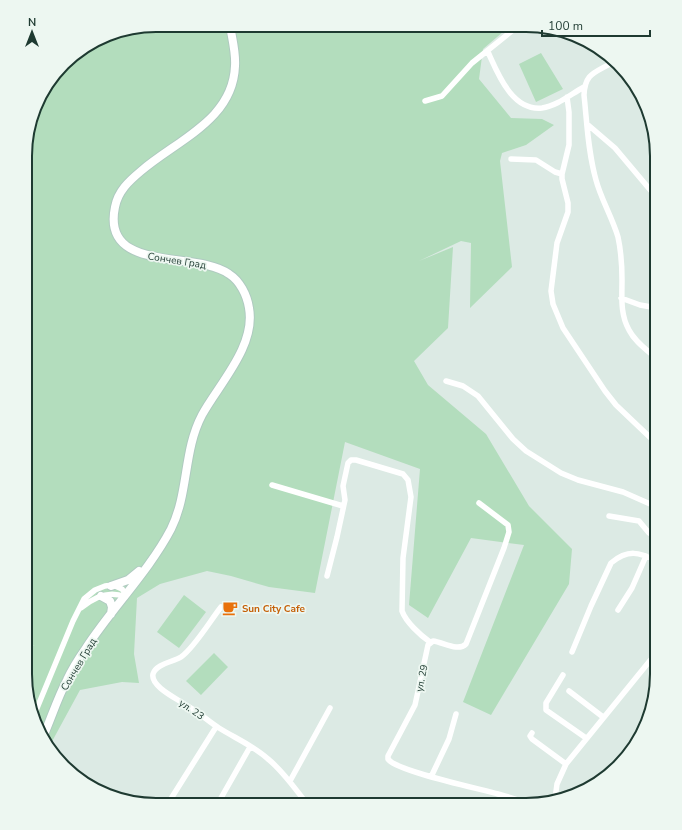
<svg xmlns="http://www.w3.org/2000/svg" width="682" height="830" viewBox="0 0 682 830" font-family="'Nunito Sans',sans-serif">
<rect width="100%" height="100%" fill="#dceae4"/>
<path fill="#b3ddbd" d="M156 25 510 26 483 49 479 79 511 118 542 119 554 125 526 145 502 153 500 161 512 267 470 308 471 243 461 241 419 261 453 247 448 328 414 361 428 385 486 434 529 506 572 549 569 584 491 715 463 702 524 545 471 538 428 618 409 605 420 469 345 442 315 593 269 587 231 576 207 571 160 584 137 598 134 654 139 683 122 682 80 690 49 747 42 739 25 675V647L35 645 25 646 26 138 42 90 70 57 113 32Z
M541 53 563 89 536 102 519 64Z
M184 595 206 612 179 648 157 632Z
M214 653 228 667 201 695 186 681Z"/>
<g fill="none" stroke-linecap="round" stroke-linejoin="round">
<g stroke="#afcac0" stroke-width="10">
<path id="secondary" d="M111 586 128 580 139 571
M101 596 110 601 112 607 111 614
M42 739C51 719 57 699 67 680 72 669 79 658 86 648 112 608 149 571 171 529 189 493 183 451 202 415 219 384 256 346 249 308 247 295 240 281 229 274 196 250 101 274 115 207 118 191 129 181 141 171 177 140 233 120 235 66 236 52 232 39 230 25"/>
</g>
<path stroke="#fff" stroke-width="5.5" d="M488 52C498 74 512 111 542 108 557 106 571 94 584 87
M613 62C596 73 585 72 584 95 587 123 588 152 596 180 601 199 612 217 618 237 621 251 622 265 622 280 622 297 620 314 629 330 635 342 647 350 657 359
M567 97 569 112V145L562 174V179L568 203V212L557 243 551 291 553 304 563 328 605 391 616 405 657 444
M425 101 442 96 472 63 518 26
M587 124 615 148 657 198
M511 159 536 160 555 172 562 174
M621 298 640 305 657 308
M446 381 463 386 478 396 513 439 526 451 561 473 578 480 623 492 657 507
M272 485 343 506
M479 503 508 525 509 532 504 548 466 644C458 652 443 642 433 641L428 645 415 705 388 756V759C395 771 481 789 498 794 509 797 520 800 530 805
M609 516 639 521 649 533 657 535
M327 576 337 537 345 500 343 486 348 463 351 460H356L403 474 408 480 411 497 403 558 402 611C406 622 420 635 430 642
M221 607C210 621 194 648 181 657 173 662 156 664 153 674 150 687 180 700 189 707 200 713 209 722 219 728 235 738 254 746 268 759 284 772 295 789 308 805
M81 608C93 598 109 590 125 597
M618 610 632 588 646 556
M572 652 591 606 611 563C628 549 639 552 657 561
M563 675 546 703V710L586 738
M569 691 603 717
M35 713 73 621 84 599 95 590 105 586 113 585 122 589 124 592 125 597
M532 733 530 736 532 739 566 764
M431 777 449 739 456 714
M290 781 330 708
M555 799 557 784 566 764 657 652
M167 805 216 727
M217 805 250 747"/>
<path stroke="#fff" stroke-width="7" d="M152 27V26"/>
<use href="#secondary" stroke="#fff" stroke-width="8"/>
</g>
<defs>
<g id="cafe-bare" transform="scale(1.2)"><path d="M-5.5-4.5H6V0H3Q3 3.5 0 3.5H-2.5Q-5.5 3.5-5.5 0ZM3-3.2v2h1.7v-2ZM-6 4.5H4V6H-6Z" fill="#e8710a" stroke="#edf7f1" stroke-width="2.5" paint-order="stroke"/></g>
</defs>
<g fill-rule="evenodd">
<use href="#cafe-bare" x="230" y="608"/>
</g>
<g text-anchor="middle" stroke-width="3.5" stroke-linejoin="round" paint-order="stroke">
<g font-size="10" fill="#1e3a31" stroke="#edf7f1">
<text transform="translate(177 260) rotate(9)" y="4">Сончев Град</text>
<text transform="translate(78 664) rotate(-59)" y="4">Сончев Град</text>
<text transform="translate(421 678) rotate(-79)" y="4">ул. 29</text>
<text transform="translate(192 709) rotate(34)" y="4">ул. 23</text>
</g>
<g font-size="10" font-weight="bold" fill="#c56008" stroke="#edf7f1" text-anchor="start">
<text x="242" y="612">Sun City Cafe</text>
</g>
</g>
<path d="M0 0H682V830H0ZM156 32H526A124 124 0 0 1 650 156V674A124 124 0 0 1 526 798H156A124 124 0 0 1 32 674V156A124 124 0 0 1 156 32Z" fill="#edf7f1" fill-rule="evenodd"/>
<path fill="none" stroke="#1e3a31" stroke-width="2" d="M156 32H526A124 124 0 0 1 650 156V674A124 124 0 0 1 526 798H156A124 124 0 0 1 32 674V156A124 124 0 0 1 156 32Z"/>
<g transform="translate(32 32)" stroke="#edf7f1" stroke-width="3" paint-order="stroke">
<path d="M0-3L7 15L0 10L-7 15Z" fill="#1e3a31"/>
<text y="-6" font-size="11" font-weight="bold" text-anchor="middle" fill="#1e3a31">N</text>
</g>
<path d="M542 30v6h108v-6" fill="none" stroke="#1e3a31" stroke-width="2"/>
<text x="548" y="30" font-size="12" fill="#1e3a31" stroke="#edf7f1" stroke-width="3" paint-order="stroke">100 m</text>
</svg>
